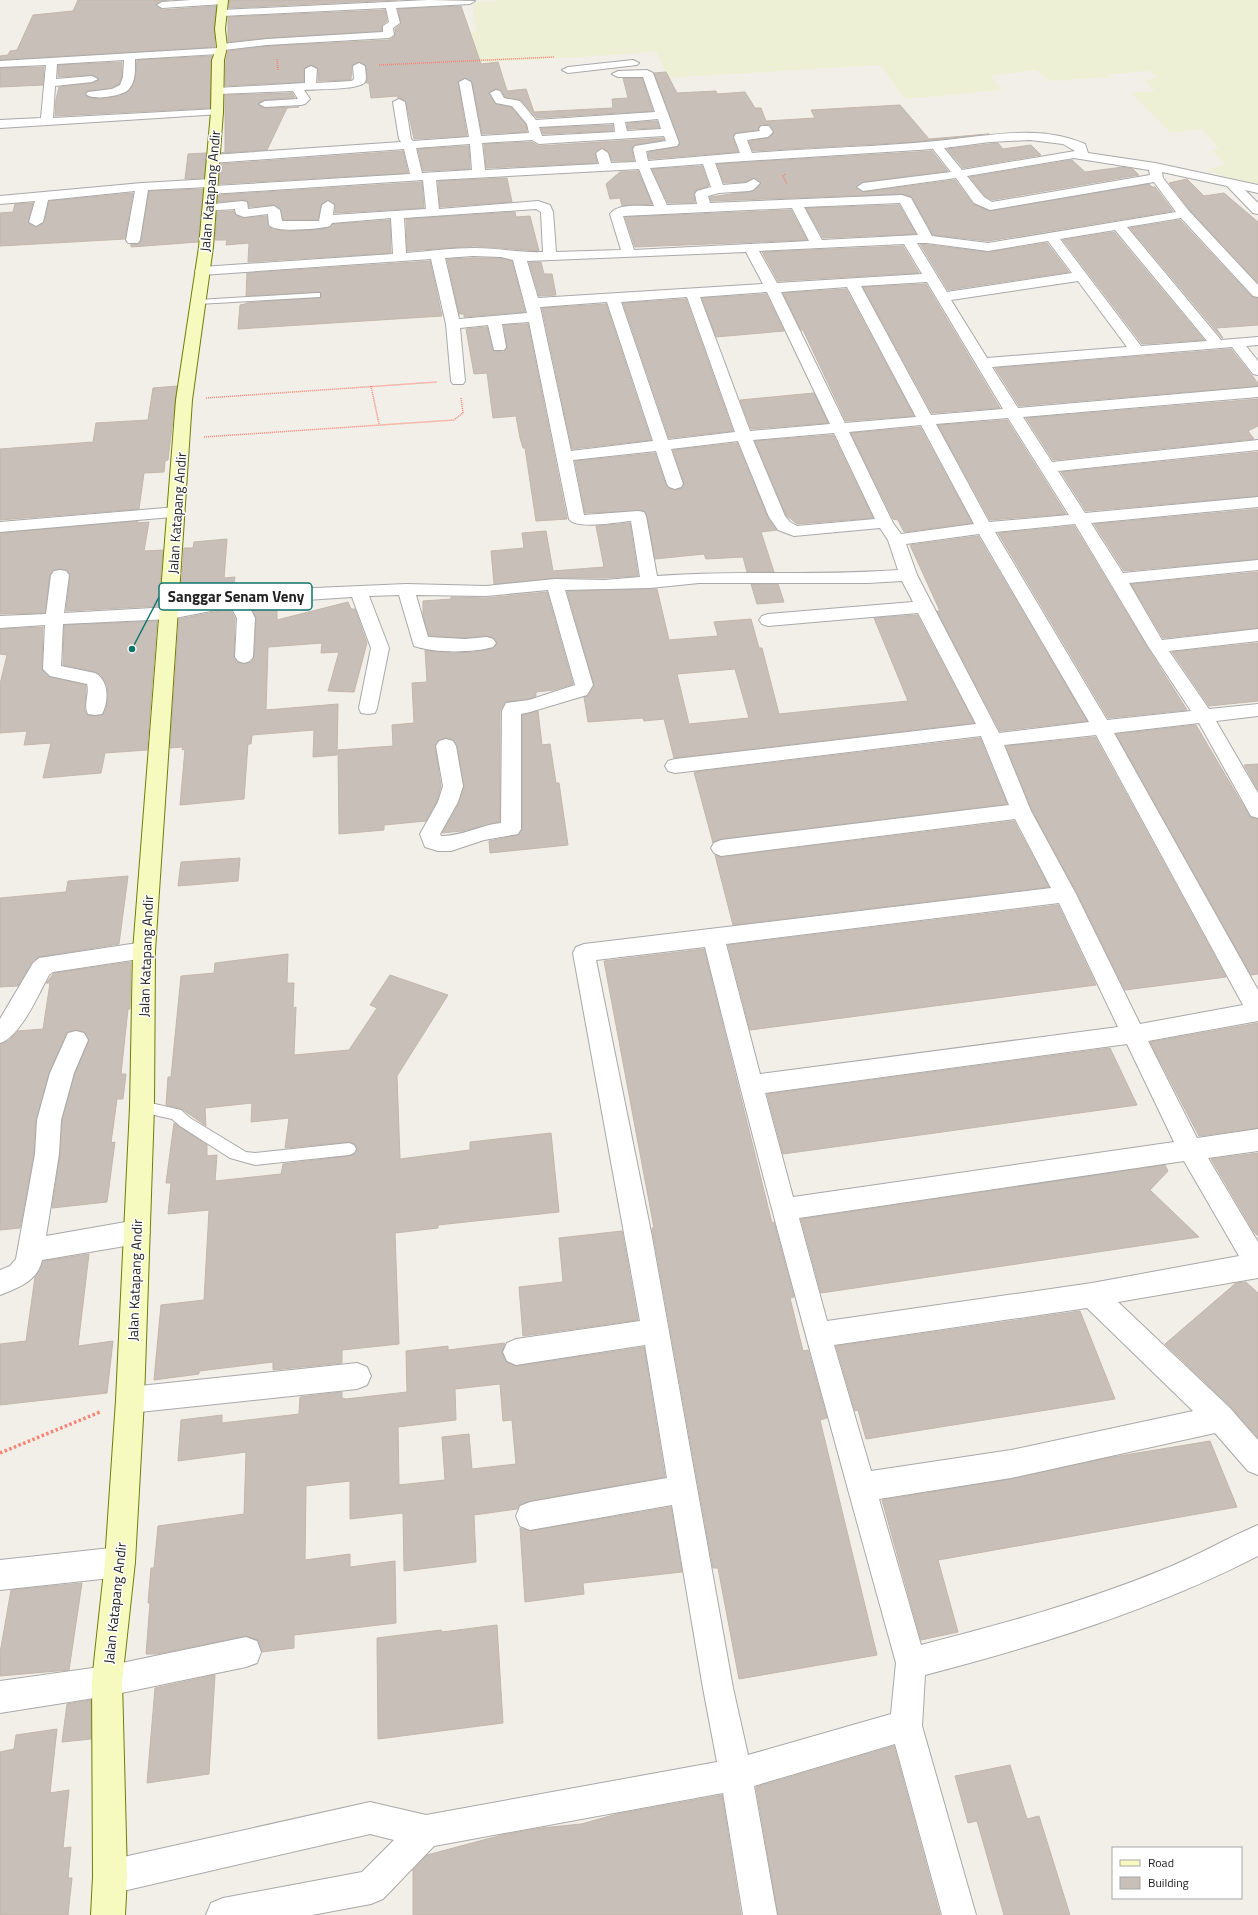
<svg xmlns="http://www.w3.org/2000/svg" width="1258" height="1915" viewBox="0 0 1258 1915" font-family="'Titillium Web',sans-serif">
<rect width="100%" height="100%" fill="#f2efe9"/>
<path fill="#eef0d5" d="M500 0H1258V184L1229 178 1206 170 1225 165 1212 150 1219 148 1202 129 1171 133 1131 93 1155 91 1145 80 1157 78 1150 71 1109 74 1111 77 1050 81 1035 70 990 76 1003 90 905 99 880 65 668 78 656 51 630 54 511 61 285 71 314 53 319 41 383 37 388 42 476 32 472 3Z"/>
<path fill="#c7bfb8" stroke="#c4b6ab" fill-rule="evenodd" d="M78 0H169L161 1 156 4 162 10 216 6 214 29 215 47 0 60V56L8 55 10 51 17 50 33 15 73 11Z
M229 0H397L229 8Z
M461 6 481 64 498 62 507 91 526 89 534 112 613 108 612 99 628 98 623 78H642L653 111 537 118 521 100 505 97 501 90 495 89 489 93 495 104 511 107 526 125 527 132 482 134 472 82 464 78 458 82 467 136 414 139 406 102 398 98 397 96 371 98 369 83H366L367 78 366 66 360 62 352 65 351 80 318 81V68L310 65 304 69V82L225 86 226 60 228 51 267 46 389 40 395 36V29L401 24 398 9Z
M385 10 387 21 382 25V31L267 38 228 42V17Z
M212 56 210 108 55 116 56 99 59 87 92 83 99 80 92 75 58 77V65L122 62V77L119 84 112 88 88 91 85 94 89 98 100 99 120 96 129 91 135 80 137 60Z
M44 67 43 85 0 87V68Z
M666 72 677 93 716 91 717 94 745 92 755 108H761L766 121 815 118 811 110 900 105 929 139 989 134 913 142 753 151 749 141 768 138 774 132 770 125 761 124 758 130 735 133 733 138 738 152 649 159 648 152 677 147 680 144 654 73Z
M292 93 295 98 265 100 258 103 265 108 299 107 287 108 267 150 221 153 225 152V95Z
M657 121 659 128 628 129 627 123Z
M613 125V131L543 134 541 128Z
M663 138 664 140 634 145 632 149 634 161H612L609 152 601 148 595 152 597 163 486 168 484 144 532 142 539 146Z
M998 143 1003 149 1031 145 1041 155 963 168 947 149Z
M469 146 470 169 423 171 418 149Z
M403 151 408 173 219 184 221 164Z
M932 151 948 171 863 182 856 187 863 192 955 180 973 204 990 211 1149 184 1152 187H1155L1173 211 988 241 933 235 912 197 902 194 711 201 710 197 753 191 761 183 753 178 746 182 724 183 717 164Z
M206 153 204 178 185 179 188 154Z
M1072 160 1085 172 1123 167 1133 169 1139 175 992 200 985 196 970 177Z
M702 166 709 186 696 190 694 194 695 203H668L652 169Z
M638 171 652 204 622 206 620 198 610 199 606 184 620 172Z
M507 178 512 202 440 207 438 181Z
M1187 179 1204 196 1224 193 1258 222V283L1190 210 1169 183Z
M422 182 424 208 335 213V204L327 200 321 205 318 220H283L281 210 274 205 249 207 248 201 242 200 218 202V195Z
M203 189 198 242 131 247V244H139L141 240 149 191Z
M133 193 125 239 0 246V213L13 212 15 204 33 203 28 223 37 227 44 222 49 201Z
M899 205 916 234 823 238 806 208Z
M791 210 807 240 635 247 625 217Z
M234 211 235 215 243 218 267 216 268 226 273 229 288 231 317 230 330 227 333 224 390 220 391 253 248 262 249 243 226 245 227 240H215L217 212Z
M515 212 516 217 530 216 539 251 475 246 407 251 406 219Z
M1180 220 1252 297 1258 298V325L1216 328 1223 338H1222L1130 228Z
M1114 232 1204 340 1142 344 1063 240Z
M1047 243 1069 272 948 290 920 244 988 252Z
M903 246 919 273 778 281 762 252Z
M473 258H501L512 261 525 312 464 317V314H459L447 259Z
M430 261 442 316 238 329 240 305 245 304 246 303 322 297 320 292 246 296 247 273Z
M529 262H541L544 274H552L556 295 539 296Z
M926 284 1000 408 932 413 863 287Z
M846 289 914 416 846 421 803 330H801L783 293Z
M766 294 784 331 716 337 702 298Z
M686 299 733 431 669 438 623 303Z
M606 304 651 440 572 449 542 308Z
M528 324 567 519 536 521 525 448H523L520 438 516 416 493 418 487 373 474 374 466 329 487 327 493 351 504 352 507 347 504 325Z
M1231 349 1258 383V386L1019 406 995 368Z
M177 386 168 460 165 461 164 472 144 473 139 509 0 520V449L93 442 96 423 148 420 153 388Z
M814 393 828 423 751 429 740 400Z
M1258 399V426L1248 431 1254 439 1053 460 1026 418Z
M1007 420 1066 514 990 520 938 425Z
M920 427 972 523 904 532 898 520 893 519 851 433Z
M833 435 873 518 797 524 786 515 755 441Z
M737 443 768 518 777 530 761 532 774 572H747L743 557 706 559 704 554 655 559 647 516 644 511 585 513 575 461 655 453 666 485 669 488 675 490 682 488 684 484 673 450Z
M1258 452V496L1086 511 1061 472Z
M1258 509V559L1124 571 1094 524Z
M138 521 137 523 149 522 144 551 163 550 158 606 66 611 70 575 67 570 60 569 53 570 50 575 45 613 0 614V533Z
M630 523 638 576 605 578H555L494 584 491 551 524 548 522 533 546 531 553 571 604 567 596 526Z
M1074 526 1147 647 1187 710 1108 718 998 533Z
M978 536 1087 721 1000 731 937 611H940L910 545Z
M227 539 224 578 235 577 233 591H236V593L180 604 184 548H193L194 542Z
M1258 572V628L1163 638 1131 584Z
M751 584H778L784 602 757 604Z
M657 589 669 640 718 636 714 622 751 619 759 648H762L779 714 908 701 874 618 917 615 974 723 674 758 664 719 644 721 643 718 588 722 584 697 588 696 594 685 567 591ZM735 669 749 718 689 724 677 674Z
M547 592 573 684 554 690 536 692V696L529 699 505 702 500 711V822L462 831 442 833 459 803 464 786 457 745 453 740 446 738 439 740 435 745 441 786 437 801 426 821 384 825V830L339 834 338 750 393 746 392 725 414 723 412 683 427 682 425 650 453 653 475 652 493 648 497 644 494 638 487 636 465 638 429 636 423 615V601L451 599V597L486 598Z
M348 602 351 609H355L367 643 354 692 328 691 339 652 321 653 322 643 268 647 266 710 338 704 337 755 313 757 314 730 252 735 251 744H248L244 799 180 805 185 749 182 750 183 747 170 748 179 619 230 609 235 618 234 657 238 662 244 664 251 662 254 657 256 618 250 605 277 604V620Z
M157 621 147 750 105 753 101 773 43 778 51 743 24 745 27 731 0 733V684L7 655 0 654V629L43 627 42 670 50 677 86 685 85 711 88 715 95 716 102 715 106 709 108 697 107 685 101 675 96 672 63 665 64 625Z
M1258 643V701L1209 706 1172 652Z
M538 711 542 745 550 744 556 783H559L568 845 490 853 489 841 518 835 522 830V715Z
M1196 725 1250 817 1258 819V974L1251 975 1116 734Z
M1095 737 1226 977 1125 990 1077 893 1032 810 1006 746Z
M980 738 1007 804 721 839 713 843 694 772Z
M1258 764V790L1244 765Z
M1014 821 1049 887 733 925 715 855 721 857Z
M240 858 238 881 178 886 181 862Z
M128 876 119 944 39 957 32 962 18 986 0 987V898L66 892 68 881Z
M1058 905 1096 985 750 1030 728 945Z
M704 949 772 1223 774 1222 794 1297 790 1298 803 1351 808 1350 827 1418 820 1420 877 1655 739 1679 718 1568H713L652 1228H654L604 961Z
M288 954 287 983H294L293 1008 296 1007 294 1055 349 1050 377 1008 370 1005 390 975 448 995 397 1076 400 1159 470 1150V1142L551 1133 559 1212 438 1225V1228L395 1233 399 1344 342 1350V1363L273 1370V1362L199 1371V1374L154 1380 161 1305 204 1300 209 1210 168 1214 171 1183H166L174 1123 207 1145V1156L217 1155 215 1181 281 1174 283 1164 349 1156 355 1154 357 1150 355 1144 349 1142 285 1148 289 1118 251 1122 252 1103 205 1108 206 1126 182 1109 166 1105 168 1077H171L181 976 214 973 215 963Z
M131 962 130 1009H128L121 1074H126L123 1099H117L111 1143 115 1142 107 1202 52 1208 60 1154 62 1120 75 1073 89 1041 85 1032 76 1030 67 1032 49 1073 36 1120 34 1154 20 1228 0 1230V1044L9 1040 18 1031 43 1029 50 983H46L54 973Z
M1258 1023V1128L1199 1136 1150 1042Z
M1110 1048 1137 1105 783 1154 767 1094Z
M1258 1153V1236L1254 1232 1211 1159Z
M1165 1165 1168 1171 1150 1190 1199 1237 821 1293 801 1219Z
M622 1231 638 1320 523 1336 519 1287 563 1282 559 1238Z
M89 1254 78 1346 113 1341 107 1393 0 1405V1344L26 1341 35 1277 43 1261Z
M1246 1282 1258 1293V1438L1231 1407 1165 1344 1236 1283Z
M1080 1311 1115 1399 866 1439 858 1410 855 1411 836 1346Z
M505 1343 502 1353 506 1362 516 1366 644 1347 665 1477 530 1501 519 1505 517 1509 474 1515 476 1562 404 1571 403 1513 350 1519V1481L306 1486 305 1560 350 1554V1567L395 1561 396 1623 294 1635V1648L262 1652 258 1640 246 1636 157 1654H146L150 1603H148L151 1568H154L158 1526 244 1514 246 1452 178 1461 181 1420 222 1415V1423L299 1414 300 1397 342 1392V1398L346 1399 407 1392 406 1351 448 1346V1350ZM500 1384 503 1421 512 1420 516 1464 472 1469 469 1434 442 1437 445 1480 399 1485 398 1427 456 1420 455 1389Z
M1210 1441 1237 1507 938 1560 958 1632 921 1640 882 1500 1011 1479 1107 1458Z
M671 1507 682 1572 583 1583 584 1594 525 1602 520 1528 530 1531Z
M82 1583 69 1670 0 1676V1653L11 1590Z
M497 1625 503 1723 378 1739 377 1638 441 1630 442 1632Z
M215 1675 209 1774 147 1783 155 1688Z
M91 1700V1739L62 1742 67 1704Z
M57 1729 50 1793 69 1790 63 1848 71 1847 68 1878H72L68 1915H0V1752L14 1749 16 1735Z
M894 1746 940 1915H778L756 1787Z
M1010 1765 1027 1819 1039 1816 1070 1915H1004L977 1821 968 1823 955 1776Z
M722 1795 741 1915H413V1870L427 1855 502 1835 541 1828 581 1824 617 1814Z"/>
<g fill="none" stroke-linecap="round" stroke-linejoin="round">
<g stroke="#a9a9a9" stroke-width="2">
<path id="lane" d="M317 293H320V297L198 304 194 302 198 300Z
M142 1101 181 1110 190 1118 246 1152 255 1153 349 1143 354 1145 356 1149 354 1153 349 1155 255 1165 230 1158 180 1126 172 1119 137 1111 136 1107 137 1103Z"/>
</g>
<g stroke="#a9a9a9" stroke-width="2">
<path id="street" d="M191 0H227L228 1 223 4 162 8 157 5 162 2Z
M428 0 475 1 470 4 396 8 400 23 393 28 394 35 389 38 267 45 224 50 223 53 219 54 135 59C135 70 136 82 128 90 122 96 92 101 86 94L88 92 112 89 120 85 123 77 124 60 57 64 56 79 92 76 98 79 92 82 55 86 53 118 217 109 223 112 221 114 0 128V120L41 118 46 65 0 67V61L217 48 218 45 222 44 267 39 383 32V26L389 22 386 8 222 16 217 13 222 10Z
M633 60 639 63 637 65 568 73 562 70 568 67Z
M359 63 365 66C365 70 367 78 365 82 361 90 314 89 304 90L310 99 305 104 301 105 265 107 259 104 265 101 298 99 293 91 217 94 211 91 217 88 305 83V69L311 66 317 69 316 83 352 81 354 79 353 66Z
M647 70 653 73 679 143 677 146 646 151 648 161 740 153 734 137 736 134 760 131 759 129 761 126H769L773 132 768 137 747 140 752 153C813 148 875 147 936 141 986 137 1037 123 1085 144L1088 153 1155 163 1258 185V193L1245 190 1258 203V214L1253 213 1227 186 1162 172 1163 178 1189 211 1258 285V297L1253 296 1181 218 1127 227 1221 340 1258 337V345L1246 346 1258 361V375L1253 374 1232 347 992 367 1018 408 1258 387V397L1023 417 1052 462 1258 440V450L1058 471 1085 513 1258 497V507L1091 523 1123 573 1258 560V570L1129 583 1162 640 1258 629V641L1169 651 1209 709 1258 704V716L1216 721 1258 793V818L1251 816 1199 723 1114 733 1258 990V1021L1148 1041 1197 1138 1258 1129V1151L1208 1158 1258 1242V1278L1118 1302 1230 1408 1258 1440V1475L1248 1471 1215 1433 1011 1478 879 1499 921 1645C1002 1624 1084 1602 1162 1570 1195 1557 1225 1539 1258 1525V1556C1153 1610 1040 1645 925 1675L922 1726 976 1915H942L895 1744 754 1786 777 1915H743L723 1793 434 1846 383 1899 371 1904 312 1915H206L211 1903 223 1898 362 1872 394 1840 370 1834 110 1894 98 1889 93 1877 98 1865 110 1860 370 1802 426 1815 717 1762 703 1688 672 1505 530 1530 520 1526 516 1516 520 1506 530 1502 667 1478 645 1345 516 1365 507 1361 503 1352 507 1343 516 1339 640 1321 573 953 576 947 584 944 1051 888 1015 819 721 856 714 853 711 848 714 843 721 840 1009 805 981 736 675 773 668 771 665 766 668 761 675 759 976 724 918 613 768 626 762 624 759 620 762 616 768 614 913 602 902 581 868 583H699L650 588 565 590 593 685 587 695 530 712 521 714V829L518 834 484 840 451 851H438L425 847 420 834 438 802 443 786 436 746 439 741 446 739 453 741 456 746 463 786 458 802 440 834 441 836C459 837 481 825 501 823L502 711 506 703 529 700 575 685 548 590 486 596 416 595 428 637 465 639 487 637 493 639 496 643 493 647C472 653 434 653 414 646L399 595 369 596 389 648 377 708 375 713 368 714 361 713 359 708 371 648 352 597 248 604 255 618 253 657 250 661 244 663 238 661 235 657 237 618 231 607 170 619 63 624 61 666 95 673C109 680 109 701 102 714L95 715 88 714C83 704 90 694 87 684L50 676 43 669 45 625 0 628V616L46 614 51 575 54 571 60 570 66 571 69 575 64 613 170 607 237 594 269 590 406 584 486 586 555 579 605 580 640 577 631 521C618 522 576 530 569 519L529 322 502 324 506 347 504 350H494L488 325 460 328 465 381 463 384H453L451 381 446 324 431 259 202 275 197 274 195 271 197 268 202 267 393 254 391 218 332 223 330 226C320 229 275 233 269 225L268 214 244 217 236 214 235 209 204 211 203 208 204 205 242 201 247 202 248 209 274 206 280 210 282 221H319L322 205 328 201 334 205 333 215 426 209 423 180 211 194 205 190 208 187 148 190 140 240 138 243H128L126 240 135 191 48 200 43 222 36 226 29 222 35 201 0 204V196L142 183 211 179 217 183 214 186 410 174 404 149 212 163 206 159 212 155 401 142 399 139 393 102 399 99 405 102 411 139 413 141 469 137 459 82 465 79 471 82 481 136 529 133 527 124 512 106 496 103 490 93 496 90 500 91 504 98 520 101 536 120 655 112 643 77H618L612 74 618 71ZM658 119 661 129 627 131 625 122ZM614 123 615 132 542 136 539 127ZM664 136 666 141 635 146 633 149 636 162 611 163 608 153 602 149 596 153 599 164 485 170 482 143 532 140 539 144ZM1030 140 1063 144 1075 151 962 170 944 148 990 142ZM470 144 472 170 422 173 416 148ZM933 149 951 172 863 183 857 187 863 191 956 178 974 203 990 210 1154 182 1176 212 988 243 932 236 911 198 902 195 710 203 708 196 719 193 749 191 753 190 760 183 754 179 746 183 723 185 715 163ZM1074 158 1149 170 1150 175 992 202 984 197 967 176ZM703 164 711 187 697 191 695 194 697 204 667 205 650 168ZM639 169 654 206C642 206 617 203 610 214L621 250 556 252 553 212 550 205 538 201 439 209 436 180ZM900 203 918 235 822 240 804 207ZM792 208 809 241 634 250 623 216ZM536 209 541 212 543 252C520 253 498 248 475 248 452 248 429 251 406 253L404 218ZM1115 230 1207 341 1141 346 1060 239ZM1048 241 1072 273 947 292 917 243H927L988 251ZM904 244 922 274 777 283 759 251ZM746 252 763 284 538 298 527 261ZM473 256 501 257 513 260 527 313 459 319 445 258ZM1078 281 1127 347 987 358 951 300ZM927 282 1003 409 931 415 861 286ZM847 287 916 417 845 423 781 292ZM767 292 830 424 750 431 700 297ZM687 297 735 432 668 440 621 302ZM607 302 653 441 571 451 540 307ZM1008 418 1069 515 989 522 936 424ZM921 425 974 524 901 534 893 523 849 432ZM834 433 875 519 797 526 790 522 785 516 753 440ZM738 441 769 517 778 530 794 536 880 528 888 540 898 570C818 576 737 570 657 576L646 516 644 512 638 511 584 515 573 460 656 451 667 484 669 487 675 489 681 487 683 484 671 449ZM1075 524 1148 646 1191 711 1107 720 995 532ZM979 534 1089 722 999 733 917 575 906 544ZM1096 735 1243 1005 1140 1024 1076 894 1031 811 1004 745ZM1059 903 1118 1027 760 1074 726 944ZM705 947C764 1187 830 1425 896 1663L891 1714 748 1755 733 1688 652 1237 596 960ZM1127 1044 1174 1142 793 1197 765 1093ZM1184 1161 1239 1256 1092 1283 827 1321 799 1218ZM1087 1308 1193 1411 1011 1450 871 1471 834 1345Z
M177 507 183 508 185 512 183 516 0 532V522Z
M144 942 152 945 155 951 152 957 53 972 49 975C38 995 21 1036 0 1043V1019L33 963 39 958Z
M76 1031 84 1033 88 1040 74 1073 61 1120 59 1154 46 1236 137 1220 146 1224 150 1232 146 1240 137 1244 42 1260C38 1281 18 1288 0 1295V1270L10 1266 16 1259 35 1154 37 1120 50 1073 68 1033Z
M357 1363 367 1367 371 1376 367 1385 357 1389 130 1413 120 1410 116 1400 120 1390 130 1387Z
M120 1547 130 1552 135 1562 130 1572 120 1577 0 1590V1560Z
M246 1637 257 1641 261 1652 257 1663 246 1667 107 1696 0 1713V1681L107 1666Z"/>
</g>
<g stroke="#707d05" stroke-width="2">
<path id="secondary" d="M218 0H228L225 29 227 47 224 60 223 112 213 247 192 400 155 951 154 1107 144 1400 135 1562 122 1681 127 1877 125 1915H91L93 1877 92 1681 105 1562 116 1400 130 1107 133 951 176 400 199 247 211 112 212 60 217 47 215 29Z"/>
</g>
<path stroke="#fa8072" stroke-width="1.5" stroke-dasharray="1 1" stroke-linecap="butt" d="M277 59 278 70
M379 65 554 57
M785 174 783 176 787 184
M371 386 379 424
M206 398 437 382
M204 437 454 420 463 413 461 398"/>
<path stroke="#fa8072" stroke-width="3.5" stroke-dasharray="2.5 2.5" stroke-linecap="butt" d="M0 1453 100 1412"/>
<use href="#lane" fill="#fff" fill-rule="evenodd"/>
<use href="#street" fill="#fff" fill-rule="evenodd"/>
<use href="#secondary" fill="#f7fabf" fill-rule="evenodd"/>
</g>
<g text-anchor="middle" stroke-width="3" stroke-linejoin="round" paint-order="stroke">
<g font-size="14" fill="#222" stroke="#fff">
<text transform="translate(210 191) rotate(-85)" y="5">Jalan Katapang Andir</text>
<text transform="translate(177 513) rotate(-86)" y="5">Jalan Katapang Andir</text>
<text transform="translate(146 956) rotate(-88)" y="5">Jalan Katapang Andir</text>
<text transform="translate(135 1280) rotate(-88)" y="5">Jalan Katapang Andir</text>
<text transform="translate(115 1603) rotate(-84)" y="5">Jalan Katapang Andir</text>
</g>
</g>
<path fill="none" stroke="#0f766e" stroke-width="1.5" d="M132 649L159 597"/>
<circle fill="#0f766e" stroke="#fff" stroke-width="1.5" cx="132" cy="649" r="4"/>
<rect fill="#fff" stroke="#0f766e" stroke-width="1.5" x="159" y="583" width="153" height="27" rx="4"/>
<g font-size="15" text-anchor="middle" font-weight="bold" fill="#222">
<text x="236" y="602">Sanggar Senam Veny</text>
</g>
<rect x="1112" y="1847" width="130" height="52" fill="#ffffff" stroke="#a7a7a7"/>
<rect x="1120" y="1860" width="20" height="6" fill="#f7fabf" stroke="#a7a7a7"/>
<text x="1148" y="1867" font-size="12" fill="#222222">Road</text>
<rect x="1120" y="1877" width="20" height="12" fill="#c7bfb8" stroke="#a7a7a7"/>
<text x="1148" y="1887" font-size="12" fill="#222222">Building</text>
</svg>
